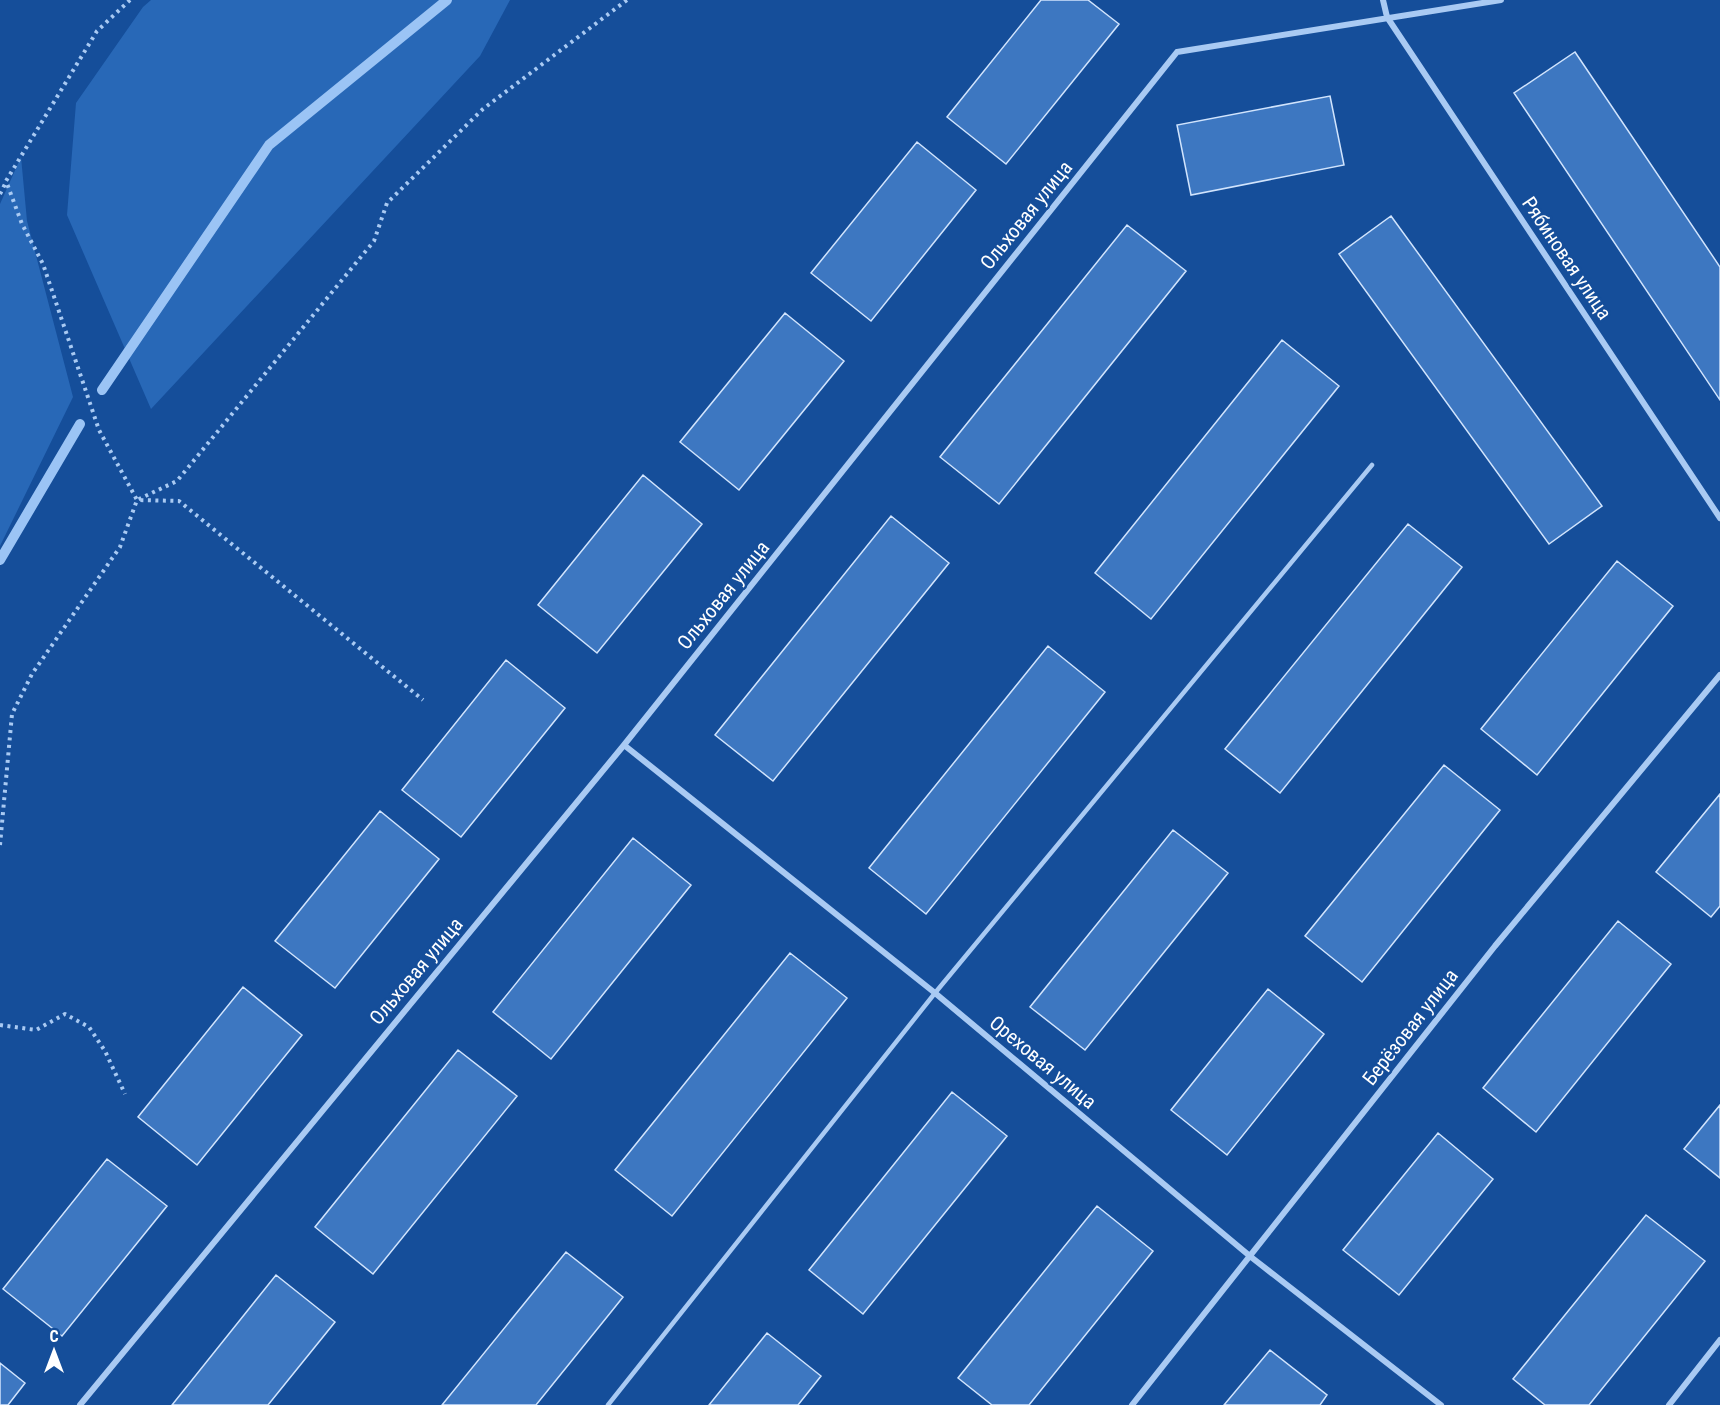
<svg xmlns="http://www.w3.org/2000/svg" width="1720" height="1405" viewBox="0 0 1720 1405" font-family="'Roboto Condensed',sans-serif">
<rect width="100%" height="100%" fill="#154e9a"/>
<path fill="#2868b7" d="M151 0H510L480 56 151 409 67 215 76 103 143 7Z
M21 157 27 221 73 397 0 546V204Z"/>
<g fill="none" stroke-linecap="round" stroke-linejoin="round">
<path stroke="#9bc4f5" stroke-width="10" d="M102 390 269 145 447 0
M0 560 80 424"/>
</g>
<path fill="#3d77c1" stroke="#d1e4fd" stroke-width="1.5" d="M1041 0H1088L1119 24 1006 164 947 117Z
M1575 52 1720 267V400L1514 93Z
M1330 96 1344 165 1191 195 1177 125Z
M917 142 976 190 871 321 811 273Z
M1391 216 1602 506 1549 544 1339 254Z
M1127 225 1186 271 999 504 940 457Z
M785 313 844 361 739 490 680 442Z
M1282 340 1339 386 1151 619 1095 573Z
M643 475 702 524 597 653 538 605Z
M891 516 949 563 773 781 715 735Z
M1408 524 1462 567 1280 793 1225 749Z
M1617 561 1673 606 1537 775 1481 729Z
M1048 646 1105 692 926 914 869 868Z
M506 660 565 708 461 837 402 790Z
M1444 765 1500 810 1362 982 1305 936Z
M1720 794V906L1711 917 1656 872Z
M380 811 439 859 335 988 275 941Z
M1173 830 1228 873 1085 1050 1030 1007Z
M633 838 691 885 551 1059 493 1012Z
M1618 921 1671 964 1536 1132 1483 1088Z
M790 953 847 998 672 1216 615 1170Z
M243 987 302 1035 197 1165 138 1117Z
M1268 989 1324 1034 1227 1155 1171 1110Z
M458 1050 517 1096 373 1274 315 1227Z
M952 1092 1007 1136 863 1314 809 1270Z
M1720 1105V1178L1684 1149Z
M1438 1133 1493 1179 1399 1295 1343 1250Z
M107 1159 167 1206 62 1336 3 1289Z
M1097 1206 1153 1251 1029 1405H992L958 1378Z
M1646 1215 1705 1261 1589 1405H1545L1513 1379Z
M566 1252 623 1297 611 1312 536 1405H442Z
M276 1275 335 1322 268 1405H172Z
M767 1333 821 1376 798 1405H709Z
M1270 1350 1327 1395 1320 1405H1224Z
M0 1363 25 1383 8 1405H0Z"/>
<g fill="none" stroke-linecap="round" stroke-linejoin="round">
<path stroke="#a9caf3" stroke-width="4" stroke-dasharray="3 4.5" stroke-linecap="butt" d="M130 0 97 31 6 181 22 224 43 264 99 430 137 500 179 501 423 700
M0 194 6 182
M0 845 12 714 32 674 120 547 137 500 177 481 374 241 387 203 483 109 627 0
M0 1025 36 1030 65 1014 89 1027 105 1051 125 1094"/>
<path stroke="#a9caf3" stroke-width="4.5" d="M608 1405 935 993 1372 465"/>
<path stroke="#a9caf3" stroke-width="6" d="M1383 0 1387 17 1720 518
M624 745 935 993 1251 1257 1441 1405
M80 1405 624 745 1177 52 1501 0
M1132 1405 1495 946 1720 675
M1669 1405 1720 1340"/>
</g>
<g text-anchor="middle" stroke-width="5" stroke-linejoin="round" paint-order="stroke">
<g font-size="20" fill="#fff" stroke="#154e9a">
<text transform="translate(1026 215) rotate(-51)" y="7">Ольховая улица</text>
<text transform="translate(1567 258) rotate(56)" y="7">Рябиновая улица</text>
<text transform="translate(723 595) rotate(-51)" y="7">Ольховая улица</text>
<text transform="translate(416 971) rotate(-50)" y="7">Ольховая улица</text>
<text transform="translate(1410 1027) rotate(-52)" y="7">Берёзовая улица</text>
<text transform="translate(1043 1062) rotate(40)" y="7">Ореховая улица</text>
</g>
</g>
<g transform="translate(54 1351)" stroke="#154e9a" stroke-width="4.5" paint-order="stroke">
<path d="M0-4.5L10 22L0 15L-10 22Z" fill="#ffffff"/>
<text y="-9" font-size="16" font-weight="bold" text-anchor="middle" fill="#ffffff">С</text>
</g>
</svg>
